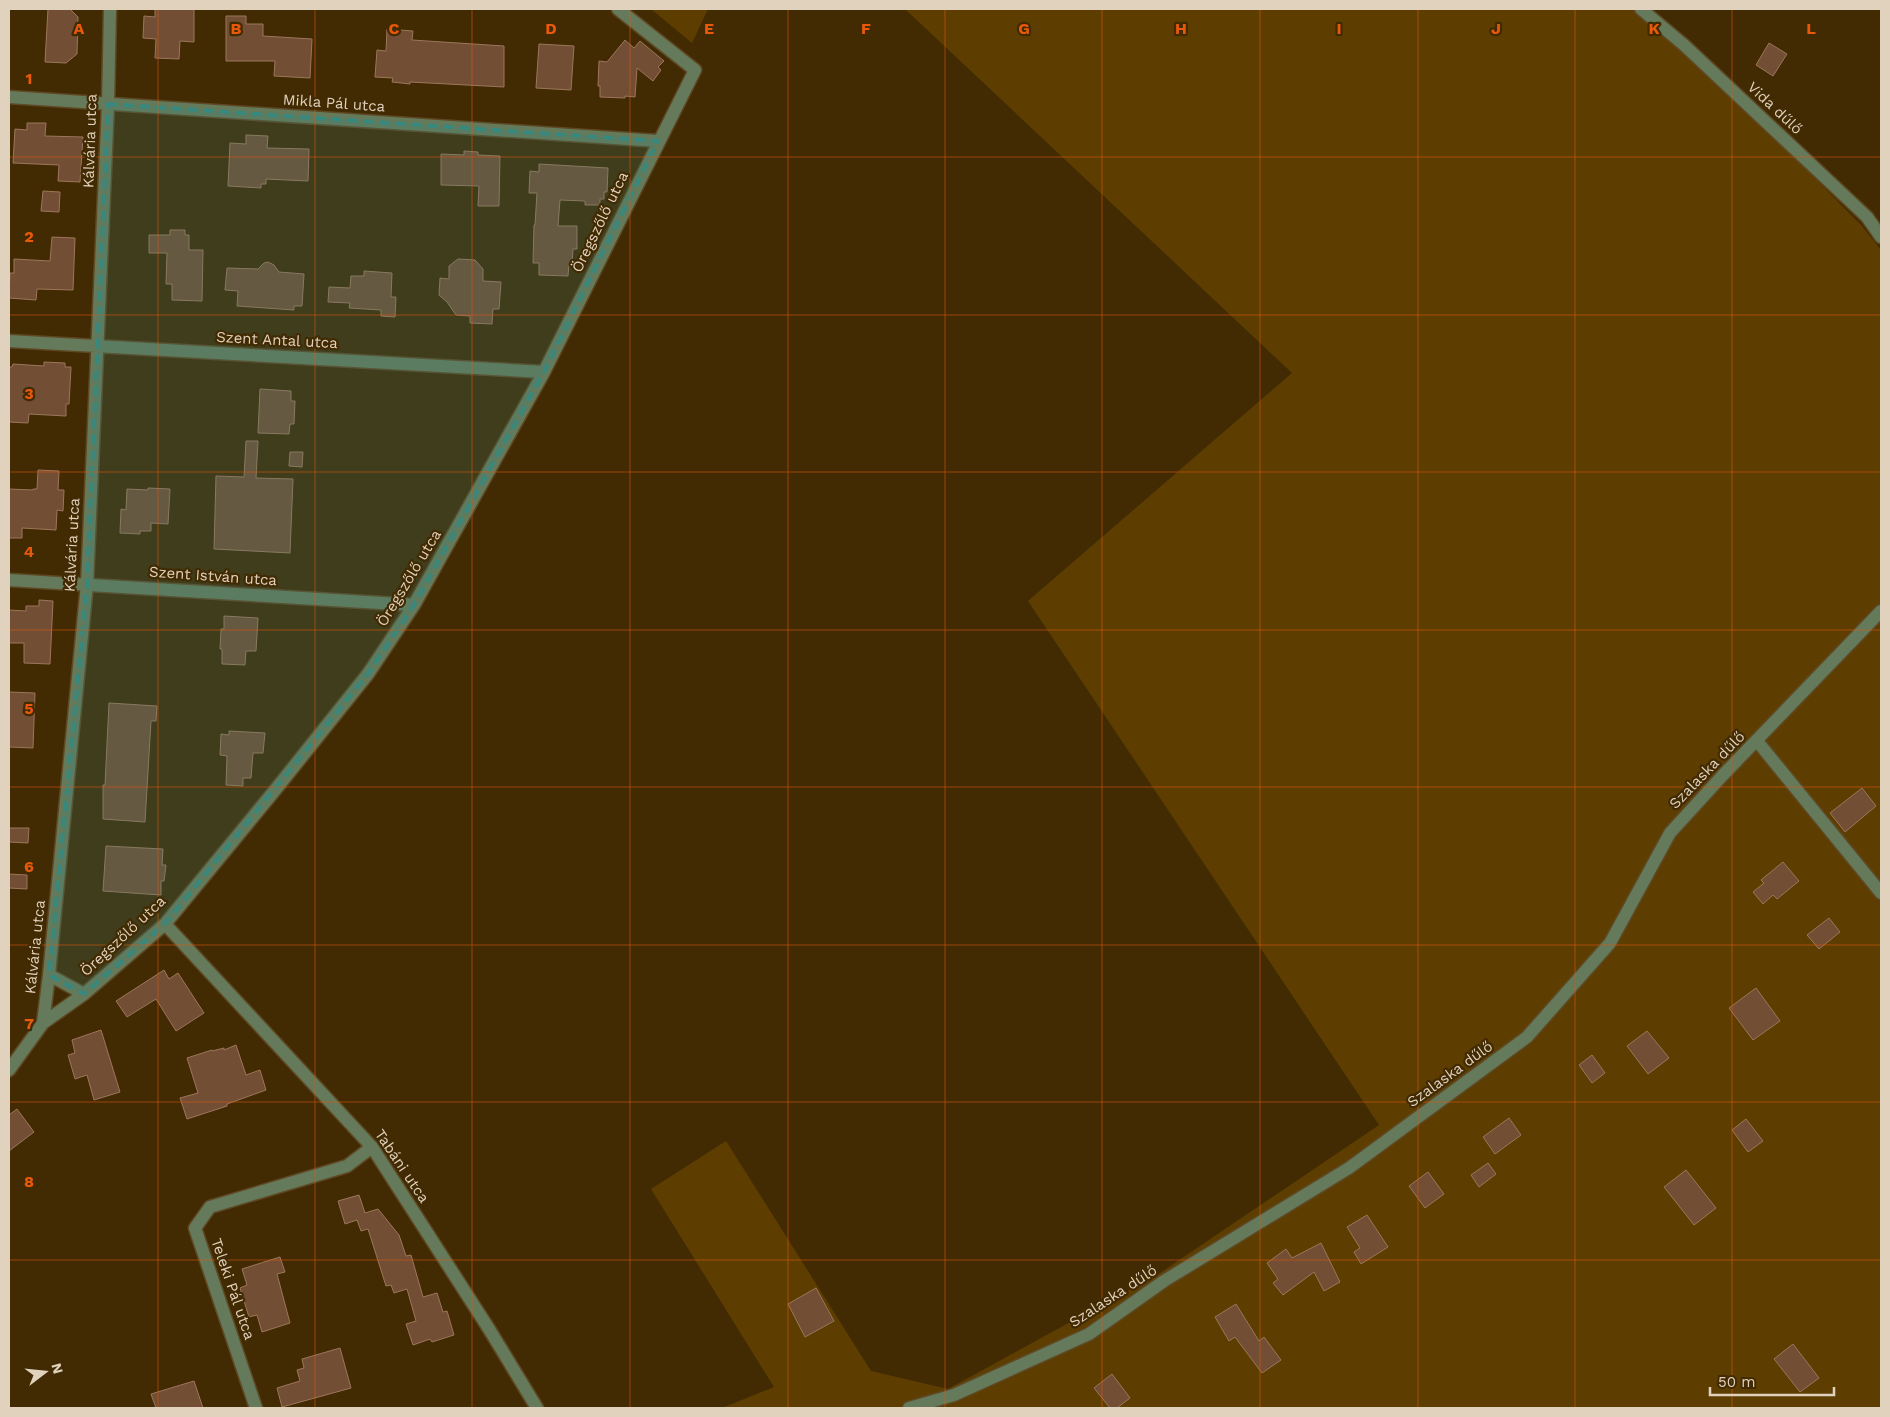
<svg xmlns="http://www.w3.org/2000/svg" width="1890" height="1417" viewBox="0 0 1890 1417" font-family="'Work Sans',sans-serif">
<rect width="100%" height="100%" fill="#422b03"/>
<path fill="#5e3e00" d="M651 9H708L692 43Z
M905 9H1635L1656 27 1684 45 1862 226 1881 250V1408H722L774 1387 651 1189 726 1141 871 1371 948 1389 1160 1273 1379 1125 1028 601 1292 373Z"/>
<path fill="#724e34" stroke="#9d765b" d="M48 9H70L78 17 77 54 66 63 45 62Z
M155 9H194V42L180 41 179 59 155 58 156 39 143 38 144 16 155 17Z
M226 16H246V24H263V36L312 39 310 78 274 76 275 61H226Z
M387 29 413 31 412 40 504 46V87L410 82V84L392 82 393 78 375 77 377 50 386 51Z
M625 40 634 48 640 41 664 61 658 67 661 70 653 81 637 68 635 97 625 96V98L600 97V86H598L599 61 607 62Z
M1769 43 1787 54 1773 76 1756 65Z
M539 44 574 46 571 90 536 88Z
M27 123H46L45 136 83 137 80 182 58 181 59 165 13 163 15 129 27 130Z
M246 135 268 136 267 148 309 149 308 181 266 179V184H261V188L228 186 230 143 246 144Z
M464 151 478 152V155L500 156 499 206H478L479 186 441 185V154L464 155Z
M539 164 608 168 607 192H604V199H600V205H585V201L560 200 558 226H577V249H573L572 265 569 264 568 276 539 275V263H533L534 225H535L537 193H529L530 171 539 172Z
M43 191 60 192 59 212 41 211Z
M170 230H185V235H189V250H203L202 301 172 300V284H166L167 253H149V235H170Z
M52 237 75 238 73 290 37 289 36 300 9 298 10 273H14V259L50 261Z
M458 259 475 260 483 269V281L501 282 499 309H493L492 324 470 323V316L456 315 447 302 439 295 440 278 449 279V266Z
M268 262 274 265 279 272 304 274 302 306H294V310L237 306 238 291 225 290 227 268 258 269 264 263Z
M364 271 392 273 391 297H396L395 317 381 316V310L349 308 350 303 328 302 329 287 350 288 351 276H364Z
M44 362 65 363V367H71L69 404H66V416L29 414 28 423 9 422V367H12L13 364 44 366Z
M260 389 291 391V401H295L294 424H290L289 434 258 433Z
M246 441H258L256 478 293 479 290 553 214 549 216 476 244 477Z
M290 452H303L302 467 289 466Z
M38 470 59 471 58 490H64L63 511 57 510 56 530 22 528V538H9V489L33 490V489H37Z
M148 488 170 489 168 524 151 523V531H140V534L120 533 121 509 126 510 127 489 148 490Z
M39 600 53 601 50 664 24 663V643H9V610L26 611V606H39Z
M224 616 258 618 256 651H246L245 665 222 664V649H220L221 629H224Z
M9 692 35 693 33 748 9 747Z
M109 703 157 706 156 721H151L145 822 103 819V785H105Z
M229 731 265 733 263 753H253L251 778H243V786L226 785 227 756 220 755 221 734 229 735Z
M1862 788 1876 806 1845 832 1830 813Z
M9 828H29L28 843 9 842Z
M106 846 163 849 162 865H166L164 881H161V895L103 891Z
M1783 862 1799 881 1777 899 1773 895 1763 904 1753 892 1764 883 1761 880Z
M9 874 27 875V889L9 888Z
M1829 918 1840 932 1819 949 1807 935Z
M164 970 169 979 178 973 204 1013 176 1031 156 999 127 1017 116 1001Z
M1756 988 1780 1021 1753 1040 1729 1008Z
M101 1030 120 1092 94 1100 87 1075 75 1079 68 1055 75 1053 72 1040Z
M1647 1031 1669 1058 1648 1074 1627 1046Z
M236 1045 246 1075 260 1070 266 1090 227 1104V1106L187 1119 180 1098 198 1093 187 1058 212 1050V1051L224 1048V1050Z
M1592 1055 1605 1073 1592 1083 1579 1065Z
M17 1109 34 1132 9 1151V1115Z
M1509 1118 1521 1135 1495 1154 1483 1137Z
M1746 1119 1763 1141 1748 1152 1732 1130Z
M1488 1163 1496 1174 1479 1187 1471 1175Z
M1686 1170 1716 1208 1694 1225 1664 1187Z
M1428 1172 1444 1194 1425 1208 1409 1186Z
M359 1195 365 1213 378 1209 399 1235 406 1256 411 1255 423 1297 437 1293 443 1312 447 1311 454 1335 432 1342 430 1339 413 1345 406 1324 416 1321 407 1289 394 1293 391 1285 386 1286 368 1229 361 1231 357 1220 345 1224 338 1201Z
M1367 1215 1388 1247 1361 1264 1354 1252 1360 1248 1347 1227Z
M1321 1243 1340 1282 1324 1291 1314 1272 1283 1295 1273 1283 1278 1279 1267 1263 1286 1249 1292 1258Z
M280 1257 285 1272 277 1274 290 1323 262 1332 257 1315 249 1317 240 1288 247 1285 242 1269Z
M816 1288 834 1321 805 1337 788 1304Z
M1236 1304 1259 1341 1264 1337 1281 1360 1262 1373 1235 1337 1229 1341 1215 1317Z
M1793 1344 1819 1378 1800 1392 1774 1359Z
M340 1348 351 1388 282 1407 277 1388 300 1381 297 1370 304 1368 302 1359Z
M1112 1374 1130 1398 1117 1408H1110L1094 1388Z
M194 1381 203 1408H156L151 1394Z"/>
<g fill="none" stroke-linecap="round" stroke-linejoin="round">
<g stroke="#5f4925" stroke-width="15">
<path id="minor" d="M1641 9 1684 45 1867 217 1881 237
M9 97 658 141
M9 341 544 372
M9 580 414 605
M1757 741 1881 893
M165 924 372 1147 489 1329 537 1408
M49 975 84 994
M43 1023 84 994 165 924 276 789 368 674 414 605 544 372 695 70 618 9
M9 1070 43 1023 49 975 87 584 108 104 110 9
M256 1408 195 1228 210 1207 347 1166 372 1147
M909 1408 954 1395 1089 1334 1164 1281 1349 1168 1527 1037 1610 943 1670 833 1723 775 1881 611"/>
</g>
<use href="#minor" stroke="#647a5a" stroke-width="12"/>
</g>
<path fill="#39887e" fill-opacity="0.2" stroke="#39887e" stroke-width="4" stroke-dasharray="10 6" stroke-linejoin="round" d="M108 104 658 141 544 372 414 605 368 674 165 924 84 994 49 975 87 584Z"/>
<path fill="none" stroke="#e8590c" stroke-width="1" stroke-opacity="0.55" d="M158 9V1408M315 9V1408M472 9V1408M630 9V1408M788 9V1408M945 9V1408M1102 9V1408M1260 9V1408M1418 9V1408M1575 9V1408M1732 9V1408M9 157H1881M9 315H1881M9 472H1881M9 630H1881M9 787H1881M9 945H1881M9 1102H1881M9 1260H1881"/>
<g text-anchor="middle" stroke-width="4.5" stroke-linejoin="round" paint-order="stroke">
<g font-size="15" fill="#e1d2be" stroke="#422b03">
<text transform="translate(334 103) rotate(4)" y="5">Mikla Pál utca</text>
<text transform="translate(1775 108) rotate(43)" y="5">Vida dűlő</text>
<text transform="translate(90 141) rotate(-88)" y="5">Kálvária utca</text>
<text transform="translate(600 222) rotate(-64)" y="5">Öregszőlő utca</text>
<text transform="translate(277 340) rotate(3)" y="5">Szent Antal utca</text>
<text transform="translate(72 545) rotate(-87)" y="5">Kálvária utca</text>
<text transform="translate(213 576) rotate(4)" y="5">Szent István utca</text>
<text transform="translate(409 578) rotate(-59)" y="5">Öregszőlő utca</text>
<text transform="translate(1707 770) rotate(-46)" y="5">Szalaska dűlő</text>
<text transform="translate(123 936) rotate(-43)" y="5">Öregszőlő utca</text>
<text transform="translate(35 947) rotate(-84)" y="5">Kálvária utca</text>
<text transform="translate(1450 1074) rotate(-36)" y="5">Szalaska dűlő</text>
<text transform="translate(402 1166) rotate(56)" y="5">Tabáni utca</text>
<text transform="translate(233 1289) rotate(71)" y="5">Teleki Pál utca</text>
<text transform="translate(1113 1296) rotate(-33)" y="5">Szalaska dűlő</text>
</g>
</g>
<g font-size="16" text-anchor="middle" font-weight="bold" fill="#e8590c" stroke="#422b03" stroke-width="4.5" stroke-linejoin="round" paint-order="stroke">
<text x="79" y="34">A</text>
<text x="236" y="34">B</text>
<text x="394" y="34">C</text>
<text x="551" y="34">D</text>
<text x="709" y="34">E</text>
<text x="866" y="34">F</text>
<text x="1024" y="34">G</text>
<text x="1181" y="34">H</text>
<text x="1339" y="34">I</text>
<text x="1496" y="34">J</text>
<text x="1654" y="34">K</text>
<text x="1811" y="34">L</text>
<text x="29" y="84">1</text>
<text x="29" y="242">2</text>
<text x="29" y="399">3</text>
<text x="29" y="557">4</text>
<text x="29" y="714">5</text>
<text x="29" y="872">6</text>
<text x="29" y="1029">7</text>
<text x="29" y="1187">8</text>
</g>
<rect width="1890" height="1417" fill="none" stroke="#e1d2be" stroke-width="20"/>
<g transform="translate(45 1372) rotate(74)" stroke="#422b03" stroke-width="4" paint-order="stroke">
<path d="M0-4L9 19L0 12L-9 19Z" fill="#e1d2be"/>
<text y="-8" font-size="14" font-weight="bold" text-anchor="middle" fill="#e1d2be">N</text>
</g>
<path d="M1710 1387v8h124v-8" fill="none" stroke="#e1d2be" stroke-width="2.5"/>
<text x="1718" y="1387" font-size="15" fill="#e1d2be" stroke="#422b03" stroke-width="4" paint-order="stroke">50 m</text>
</svg>
